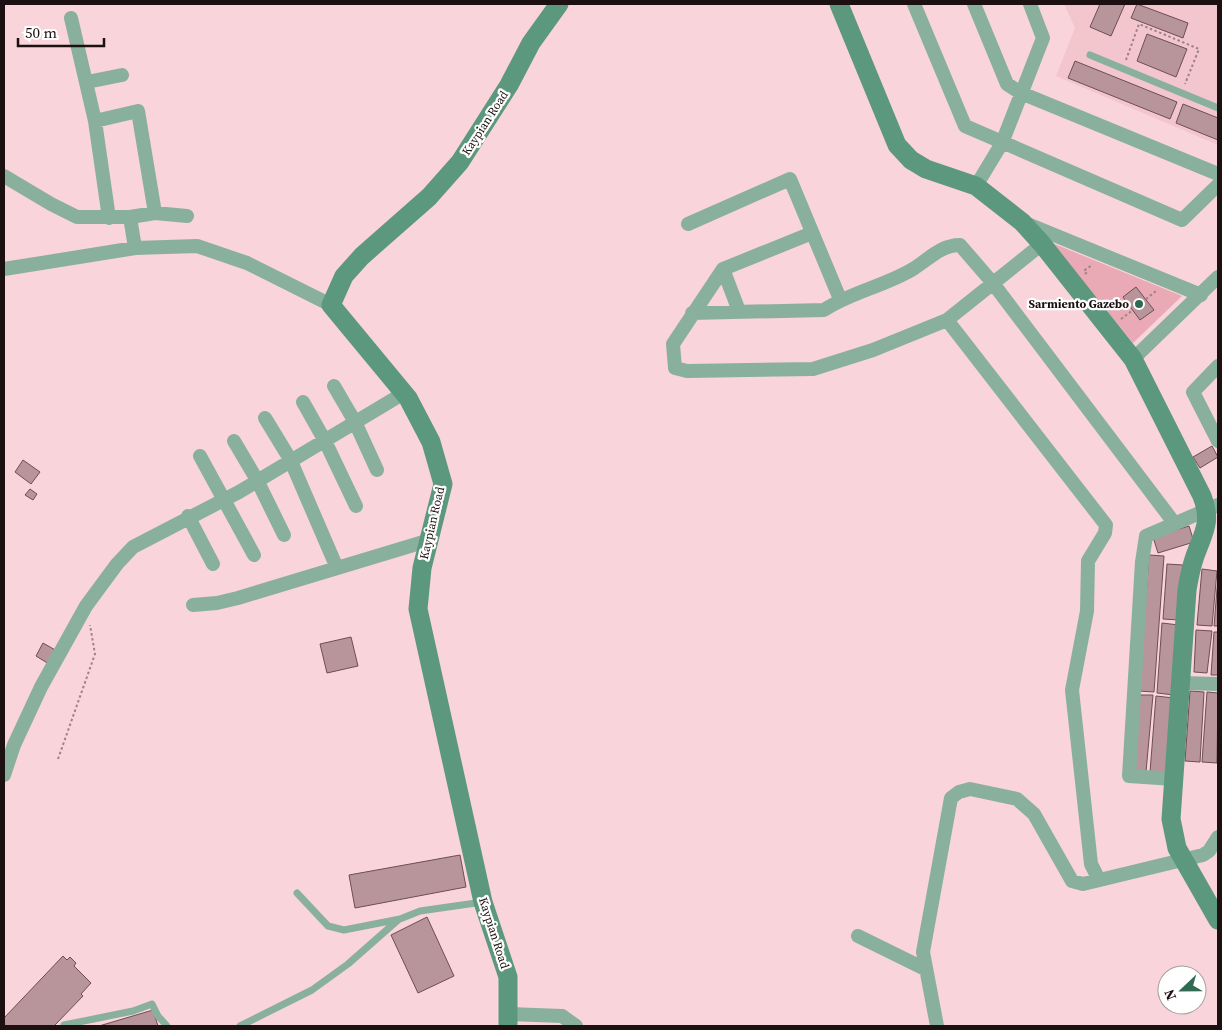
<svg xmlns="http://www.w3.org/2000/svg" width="1222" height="1030" viewBox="0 0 1222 1030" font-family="'Source Serif 4',serif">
<rect width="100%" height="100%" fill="#f9d4da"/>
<path fill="#f3c6cd" d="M1064 4H1218V145L1056 76 1075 28Z"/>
<path fill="#e9aab5" d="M1052 243 1182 296 1133 343Z"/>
<path fill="#b8959b" stroke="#6d4e53" d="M1100 4H1125L1111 36 1090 27Z
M1137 4 1188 23 1183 38 1131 18Z
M1147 34 1187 49 1176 77 1137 61Z
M1075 61 1177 102 1170 119 1068 78Z
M1183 104 1218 118V140L1176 123Z
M1136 287 1154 310 1140 320 1123 297Z
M1212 446 1218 457 1200 468 1193 457Z
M23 460 40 472 31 484 15 472Z
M30 489 37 494 33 500 25 495Z
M1189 526 1194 542 1158 553 1153 537Z
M1149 555 1164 556 1154 692 1139 691Z
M1167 564 1183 565 1179 620 1163 619Z
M1202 569 1217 571 1212 626 1197 625Z
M1218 577V626H1214Z
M1162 623 1179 625 1174 695 1157 693Z
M1196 630 1212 631 1207 673 1194 672Z
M1214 632H1218V675H1211Z
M351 637 358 666 327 673 320 644Z
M43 643 57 651 49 664 36 656Z
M1190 691 1204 692 1200 762 1185 761Z
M1207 692 1218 693 1217 763 1202 762Z
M1139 695H1153L1146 772 1134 771Z
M1156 696 1174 698 1170 773 1150 772Z
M460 855 466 887 355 908 349 875Z
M427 917 454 976 418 993 391 935Z
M63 956 67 960 70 957 76 963 74 966 91 983 81 994 83 996 54 1026H4V1018Z
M153 1010 158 1026H99Z"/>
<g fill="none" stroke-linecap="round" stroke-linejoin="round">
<path stroke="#9d8287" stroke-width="2" stroke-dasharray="2.5 2.5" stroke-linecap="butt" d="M1126 60 1139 24 1199 49 1185 84
M1085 274 1087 272 1085 270 1092 265
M1146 299 1156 291
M1121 319 1133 310
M58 759 95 654 90 625"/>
<path stroke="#89b09d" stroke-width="7" d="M1090 55 1218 108
M297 893 328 926 344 930 400 919 420 911 483 902
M64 1025 133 1011 152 1004 158 1016 167 1026
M240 1026 312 990 348 964 398 920"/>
<path stroke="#89b09d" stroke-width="14" d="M914 4 965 126 1182 220 1218 185
M974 4 1007 84 1021 93 1218 174
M71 18 95 121 109 218
M87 82 122 75
M95 121 138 111 155 213
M4 176 51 204 77 217H130L155 213 187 216
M976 186 1002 143 1043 38 1030 4
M130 217 135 248
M1025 223 1201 295
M688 224 790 179 840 299
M812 233 723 269 673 344 675 368 687 371 813 369 873 350 947 320
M1042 244 947 320 1106 525 1105 533 1088 561 1087 611 1072 690 1091 864 1099 880
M4 269 135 248 197 246 247 263 331 305
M723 269 739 311
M692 313 824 310C851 292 885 286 913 269 929 259 941 245 960 245L992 282 1175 524
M1133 359 1218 277
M1218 366 1193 392 1218 441
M334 386 355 422 377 470
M303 402 325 441 356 506
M265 418 290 459 337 568
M234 441 257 480 284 535
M200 456 254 555
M188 516 213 564
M193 605 217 603 238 598 430 540
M1181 683 1218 684
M4 775 14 745 41 687 86 606 117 564 133 547 239 492 404 393
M1174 779 1129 776 1142 562 1146 536 1218 505
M858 936 925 969
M509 1014 562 1016 576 1026
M937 1026 923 952 951 798 959 792 970 789 1017 799 1034 814 1072 881 1083 884 1203 855 1209 851 1218 837"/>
<path stroke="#5c987d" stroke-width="19" d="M839 4 897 145 911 160 926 169 976 186 1022 222 1042 244 1133 359 1202 496C1212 522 1204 531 1195 556 1191 567 1189 578 1187 590L1171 819 1177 848 1218 920
M508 1026V977L483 902 418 609 422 568 443 484 431 442 408 398 331 305 344 276 362 256 429 197 460 162 509 85 531 43 559 4"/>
</g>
<circle fill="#316a52" stroke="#fff" stroke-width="2" cx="1139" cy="304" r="5"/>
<g text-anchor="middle" stroke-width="4.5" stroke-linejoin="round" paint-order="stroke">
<g font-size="12" fill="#1c1012" stroke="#fff">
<text transform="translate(485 123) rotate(-57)" y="4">Kaypian Road</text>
<text transform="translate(432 523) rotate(-77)" y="4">Kaypian Road</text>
<text transform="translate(494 933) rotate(72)" y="4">Kaypian Road</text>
</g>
<g font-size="12" font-weight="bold" fill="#1c1012" stroke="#fff" text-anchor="end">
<text x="1129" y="308">Sarmiento Gazebo</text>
</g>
</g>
<rect width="1222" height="1030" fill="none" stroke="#1c1012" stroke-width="10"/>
<g transform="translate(1182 990) rotate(248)"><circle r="24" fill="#ffffff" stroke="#a49fa0"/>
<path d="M0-4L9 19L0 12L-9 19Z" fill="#316a52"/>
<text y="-8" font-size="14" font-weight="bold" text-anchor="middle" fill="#1c1012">N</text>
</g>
<path d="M18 38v8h86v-8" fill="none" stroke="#1c1012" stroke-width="2.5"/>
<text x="25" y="38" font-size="15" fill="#1c1012" stroke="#ffffff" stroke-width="4" paint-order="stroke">50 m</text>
</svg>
